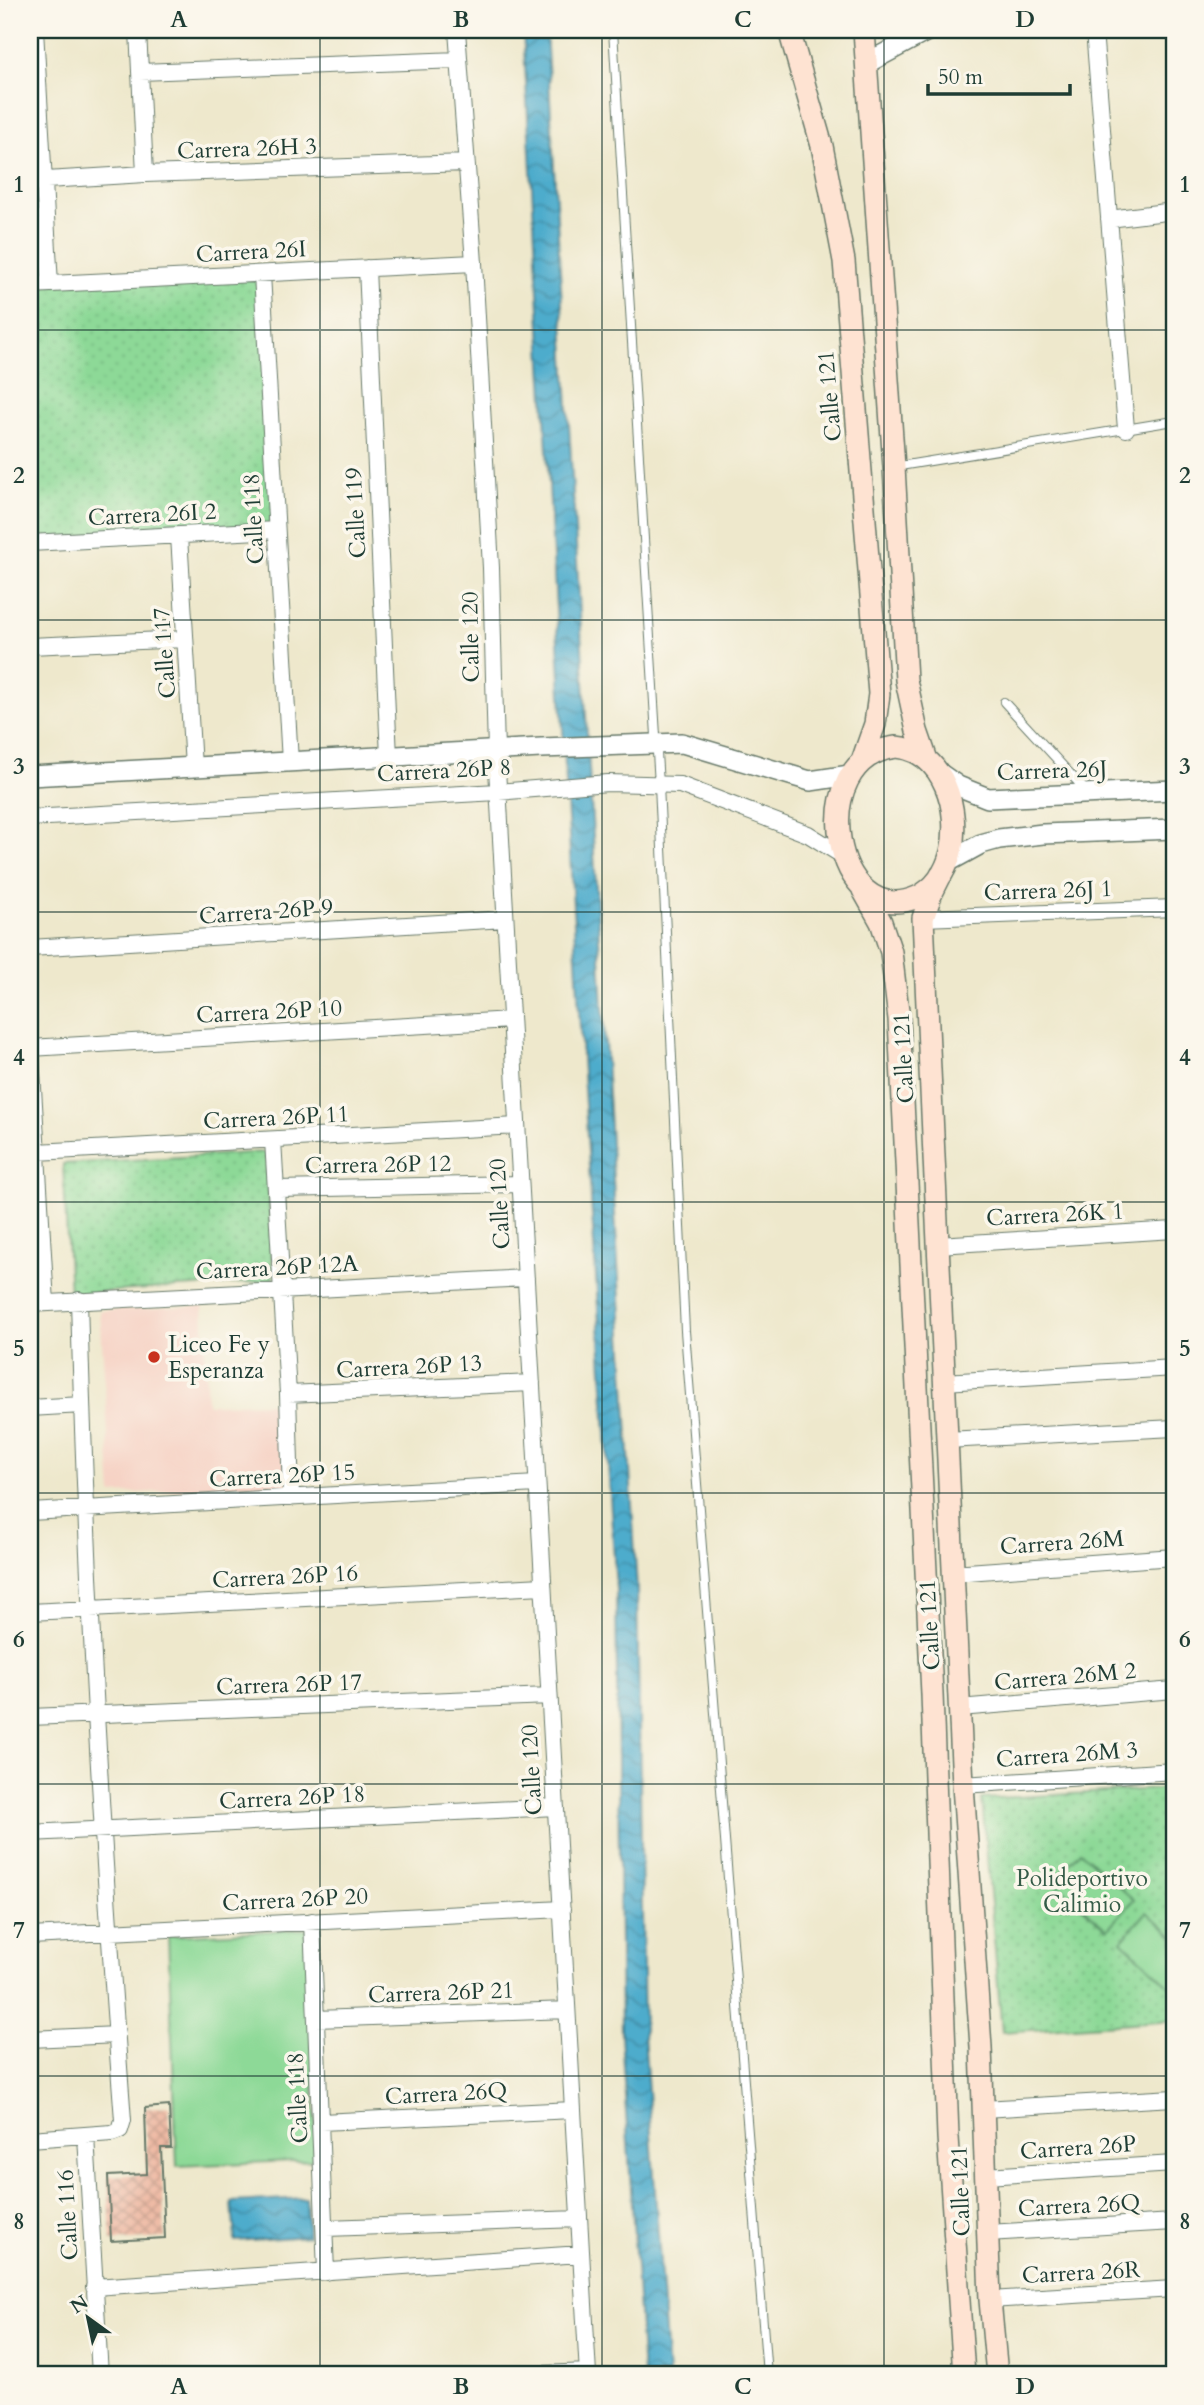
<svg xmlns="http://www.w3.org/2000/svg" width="1204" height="2405" viewBox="0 0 1204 2405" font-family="Cardo,serif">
<defs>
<pattern id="grass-dots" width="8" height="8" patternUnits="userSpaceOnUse" patternTransform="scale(1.75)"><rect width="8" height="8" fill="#8dd997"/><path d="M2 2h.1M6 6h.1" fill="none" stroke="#79bb83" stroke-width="1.8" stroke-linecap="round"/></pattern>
<pattern id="water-waves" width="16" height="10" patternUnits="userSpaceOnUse" patternTransform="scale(1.75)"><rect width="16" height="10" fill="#4eaccc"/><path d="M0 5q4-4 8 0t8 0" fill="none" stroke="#408da6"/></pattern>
<pattern id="building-cross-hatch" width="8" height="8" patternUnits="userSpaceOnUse" patternTransform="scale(1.75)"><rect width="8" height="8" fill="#edb39c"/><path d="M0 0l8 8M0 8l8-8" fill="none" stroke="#bf9380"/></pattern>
</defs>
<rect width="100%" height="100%" fill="#fbf7ec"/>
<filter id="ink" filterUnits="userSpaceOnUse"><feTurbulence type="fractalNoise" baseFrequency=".0143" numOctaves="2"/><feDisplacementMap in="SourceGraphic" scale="14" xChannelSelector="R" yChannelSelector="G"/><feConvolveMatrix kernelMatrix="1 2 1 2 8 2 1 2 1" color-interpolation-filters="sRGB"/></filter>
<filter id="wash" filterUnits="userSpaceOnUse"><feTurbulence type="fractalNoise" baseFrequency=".00686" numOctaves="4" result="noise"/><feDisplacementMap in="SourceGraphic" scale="28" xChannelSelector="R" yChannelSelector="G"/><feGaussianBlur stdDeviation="1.57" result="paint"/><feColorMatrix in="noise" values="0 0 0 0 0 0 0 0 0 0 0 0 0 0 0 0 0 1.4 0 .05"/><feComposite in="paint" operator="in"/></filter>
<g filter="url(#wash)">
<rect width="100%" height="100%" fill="#eee8cc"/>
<path fill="#f6d2c4" d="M203 1306 207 1404 283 1403 288 1485 112 1494 100 1311Z"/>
<path fill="url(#grass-dots)" stroke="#568b66" stroke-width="2" d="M262 274 276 530 30 543V285Z
M266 1152 273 1281 70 1294 63 1164Z
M1174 1788V2020L1002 2032 982 1799Z"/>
<path fill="#8dd997" stroke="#568b66" stroke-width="2" d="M1080 1851 1134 1900 1107 1929 1053 1881Z
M1147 1912 1174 1937V1986L1172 1988 1121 1941Z
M308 1929 317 2160 177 2166 168 1936Z"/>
<path fill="url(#water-waves)" stroke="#367480" stroke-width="2" d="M523 30H546L637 1590 644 2034 668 2375H643L621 2035 616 1589 579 1011Z
M306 2198 308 2236 235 2241 232 2202Z"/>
<g id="blocks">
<path fill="url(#building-cross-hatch)" d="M169 2106 171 2148H161L165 2238 111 2241 108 2176 147 2174 145 2108Z"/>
</g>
</g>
<g filter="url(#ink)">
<use href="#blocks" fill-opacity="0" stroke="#677969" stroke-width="2"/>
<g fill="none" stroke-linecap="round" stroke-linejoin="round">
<g stroke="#677969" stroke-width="10">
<path id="service" d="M613 30 659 785 685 1331 767 2375
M894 467 1174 421
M1004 702 1087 792"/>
</g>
<g stroke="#677969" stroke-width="18">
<path id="minor" d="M35 30 50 284
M138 30 145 174
M457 30 474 263 491 568 496 751 588 2375
M1094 30 1126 429
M140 72 459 60
M30 181 145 174 466 163
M1109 219 1174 211
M367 268 389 757
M262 274 290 762
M30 285 474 263
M179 536 193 767
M30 543 276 530
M30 646 185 639
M30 818 498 792 608 783 680 785 808 834 845 857
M923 918 1174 908
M30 948 505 919
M30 1039 46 1303
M30 1048 511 1020
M273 1140 288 1394 291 1498
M37 1152 517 1126
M278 1189 520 1184
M938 1245 1174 1230
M30 1304 526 1278
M944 1382 1174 1368
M288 1394 532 1383
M30 1408 82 1405
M947 1440 1174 1428
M30 1512 537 1484
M953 1573 1174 1557
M30 1612 543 1586
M959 1708 1174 1690
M30 1717 549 1696
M963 1785 1174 1771
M30 1833 556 1807
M312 1921 326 2272
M30 1936 562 1909
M316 2019 567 2010
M30 2039 117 2035
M983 2109 1174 2098
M321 2122 573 2110
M86 2136 100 2375
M30 2139 112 2133 120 2130 123 2120C102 1847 86 1573 79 1300
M985 2176 1174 2164
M326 2228 579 2219
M987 2233 1174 2222
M94 2287 581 2254
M990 2300 1174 2289
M518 2375 588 2372"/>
</g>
<g stroke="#677969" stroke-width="22">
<path id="tertiary" d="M867 63 929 30
M938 772 958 786 988 798 1174 790
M30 776 541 748 682 743 810 781 850 775
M948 862 981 844 999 839 1043 834 1174 829"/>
</g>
<g stroke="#677969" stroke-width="24">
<path id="secondary" d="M789 30 822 146 844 261 879 694 875 724 862 761
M864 30 894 467 906 680 917 731 927 760
M896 747C944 751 961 811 951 852 946 871 936 888 917 897 834 933 802 758 896 747Z
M941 875 931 895 923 918 963 1785 981 2047 990 2300 997 2375
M863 890 881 922 891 952 899 1019 932 1694 948 2137 964 2375"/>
</g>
<use href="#service" stroke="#fff" stroke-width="8"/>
<use href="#minor" stroke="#fff" stroke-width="16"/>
<use href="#tertiary" stroke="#fff" stroke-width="19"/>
<use href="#secondary" stroke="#fee3d2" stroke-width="21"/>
</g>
</g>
<path fill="none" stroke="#1f3d34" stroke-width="2" stroke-opacity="0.55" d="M320 30V2375M602 30V2375M884 30V2375M30 330H1174M30 620H1174M30 912H1174M30 1202H1174M30 1493H1174M30 1784H1174M30 2076H1174"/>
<circle fill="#c8321e" stroke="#fbf7ec" stroke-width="2.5" cx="154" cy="1357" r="7"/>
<g text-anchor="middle" stroke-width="7" stroke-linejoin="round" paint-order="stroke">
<g font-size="23" fill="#1f3d34" stroke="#fbf7ec">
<text transform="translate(247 148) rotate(-2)" y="8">Carrera 26H 3</text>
<text transform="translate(251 251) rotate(-3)" y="8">Carrera 26I</text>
<text transform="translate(829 396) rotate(-95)" y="8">Calle 121</text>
<text transform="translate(355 513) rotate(-93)" y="8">Calle 119</text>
<text transform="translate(152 514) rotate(-3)" y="8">Carrera 26I 2</text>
<text transform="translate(253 519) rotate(-93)" y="8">Calle 118</text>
<text transform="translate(470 637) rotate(-91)" y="8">Calle 120</text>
<text transform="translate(164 653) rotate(-94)" y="8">Calle 117</text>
<text transform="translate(444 770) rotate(-3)" y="8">Carrera 26P 8</text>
<text transform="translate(1052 770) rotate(-2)" y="8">Carrera 26J</text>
<text transform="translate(1048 890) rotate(-2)" y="8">Carrera 26J 1</text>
<text transform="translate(266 911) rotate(-4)" y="8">Carrera 26P 9</text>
<text transform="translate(269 1011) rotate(-3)" y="8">Carrera 26P 10</text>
<text transform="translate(903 1058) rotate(-93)" y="8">Calle 121</text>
<text transform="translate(276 1117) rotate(-3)" y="8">Carrera 26P 11</text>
<text transform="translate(378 1164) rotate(-1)" y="8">Carrera 26P 12</text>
<text transform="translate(499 1204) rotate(-93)" y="8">Calle 120</text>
<text transform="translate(1055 1214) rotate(-3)" y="8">Carrera 26K 1</text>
<text transform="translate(277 1267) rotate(-3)" y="8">Carrera 26P 12A</text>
<text transform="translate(409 1366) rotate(-3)" y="8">Carrera 26P 13</text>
<text transform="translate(282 1475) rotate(-3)" y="8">Carrera 26P 15</text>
<text transform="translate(1062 1542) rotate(-4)" y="8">Carrera 26M</text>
<text transform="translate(285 1576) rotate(-3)" y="8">Carrera 26P 16</text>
<text transform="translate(929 1625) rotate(-93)" y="8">Calle 121</text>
<text transform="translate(1065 1676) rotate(-5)" y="8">Carrera 26M 2</text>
<text transform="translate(289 1684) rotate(-2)" y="8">Carrera 26P 17</text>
<text transform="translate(1067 1754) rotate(-4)" y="8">Carrera 26M 3</text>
<text transform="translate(531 1770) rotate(-93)" y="8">Calle 120</text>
<text transform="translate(292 1797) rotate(-3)" y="8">Carrera 26P 18</text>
<text transform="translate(295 1899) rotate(-3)" y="8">Carrera 26P 20</text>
<text transform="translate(441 1992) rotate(-2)" y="8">Carrera 26P 21</text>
<text transform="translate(446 2093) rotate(-3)" y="8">Carrera 26Q</text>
<text transform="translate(297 2098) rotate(-93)" y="8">Calle 118</text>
<text transform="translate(1078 2147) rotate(-4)" y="8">Carrera 26P</text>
<text transform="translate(960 2191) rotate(-92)" y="8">Calle 121</text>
<text transform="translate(1079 2205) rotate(-3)" y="8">Carrera 26Q</text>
<text transform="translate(67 2215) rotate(-93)" y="8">Calle 116</text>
<text transform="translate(1081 2272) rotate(-3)" y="8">Carrera 26R</text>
</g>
<g font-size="23" fill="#1f3d34" stroke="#fbf7ec" text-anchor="start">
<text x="168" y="1352">Liceo Fe y<tspan x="168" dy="26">Esperanza</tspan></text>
</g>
<g font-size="23" fill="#355c48" stroke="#fbf7ec">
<text x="1082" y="1886">Polideportivo<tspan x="1082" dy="26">Calimio</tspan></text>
</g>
</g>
<rect width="1204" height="2405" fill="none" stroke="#fbf7ec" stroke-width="77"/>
<g transform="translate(88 2318) rotate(327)" stroke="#fbf7ec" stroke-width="5" paint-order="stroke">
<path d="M0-5L12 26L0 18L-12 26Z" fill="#1f3d34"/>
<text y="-10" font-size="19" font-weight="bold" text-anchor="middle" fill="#1f3d34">N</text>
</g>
<path d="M928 84v10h142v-10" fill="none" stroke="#1f3d34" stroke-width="3.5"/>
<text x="938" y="84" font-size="21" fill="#1f3d34" stroke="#fbf7ec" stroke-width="5" paint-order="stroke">50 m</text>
<rect x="38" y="38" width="1128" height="2328" fill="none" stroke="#1f3d34" stroke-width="2.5"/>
<g font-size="23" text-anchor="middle" font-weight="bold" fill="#1f3d34">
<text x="179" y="27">A</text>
<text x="461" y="27">B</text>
<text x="743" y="27">C</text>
<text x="1025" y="27">D</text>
<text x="19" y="192">1</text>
<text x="1185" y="192">1</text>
<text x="19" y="483">2</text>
<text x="1185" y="483">2</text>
<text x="19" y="774">3</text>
<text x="1185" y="774">3</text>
<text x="19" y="1065">4</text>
<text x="1185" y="1065">4</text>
<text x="19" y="1356">5</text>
<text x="1185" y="1356">5</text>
<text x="19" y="1647">6</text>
<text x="1185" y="1647">6</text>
<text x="19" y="1938">7</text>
<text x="1185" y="1938">7</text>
<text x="19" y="2229">8</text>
<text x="1185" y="2229">8</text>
<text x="179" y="2394">A</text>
<text x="461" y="2394">B</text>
<text x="743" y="2394">C</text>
<text x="1025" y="2394">D</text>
</g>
</svg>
